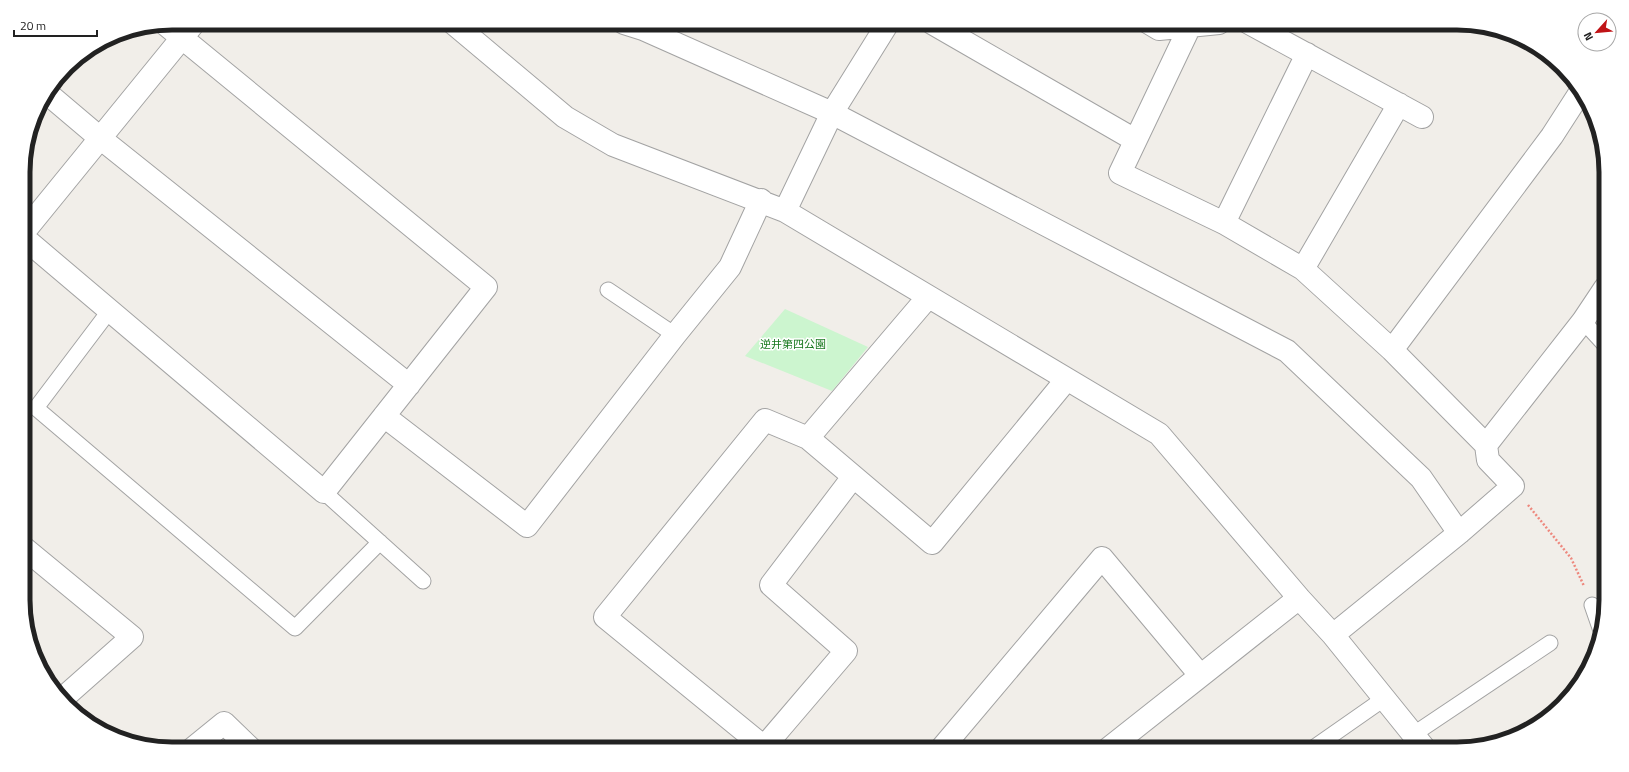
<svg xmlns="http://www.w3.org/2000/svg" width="1629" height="772" viewBox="0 0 1629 772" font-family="'Titillium Web','Noto Sans JP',sans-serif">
<rect width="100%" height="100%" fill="#f1eee9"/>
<path fill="#ccf5cf" d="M785 309 868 347 832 391 745 356Z"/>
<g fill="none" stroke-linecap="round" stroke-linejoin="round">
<g stroke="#a3a3a3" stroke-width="17">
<path id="service" d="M608 290 675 335
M110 310 36 408 295 628 380 542
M1583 321 1605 345
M324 492 423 581
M1592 605 1600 628
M1414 734 1550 643
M1312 749 1385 698"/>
</g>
<g stroke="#a3a3a3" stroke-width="24">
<path id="minor" d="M453 23 565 117 613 145 785 211 1159 434 1299 598 1333 635 1425 749
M624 23 643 29 832 113 1287 351 1421 478 1459 533
M932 23 1135 140
M1149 23 1159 29 1219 23
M1249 23 1422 117
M1190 26 1120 173 1224 223 1303 269 1392 350 1486 445 1488 460 1513 486 1459 533 1333 635
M48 94 100 138 409 385
M785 211 832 113 888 23
M1224 223 1307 54
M23 233 194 23
M24 238 324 492 486 287 165 24
M1303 269 1399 104
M928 297 808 438 932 543 1067 379
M1392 350 1552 136 1581 91
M384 416 527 526 675 335 730 267 761 200
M808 438 765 420 605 617 764 747 846 651 771 585 853 477
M1486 445 1583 321 1605 288
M24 548 132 637 62 699
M192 749 224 723 251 749
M941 749 1102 558 1200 675
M1108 749 1299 598"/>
</g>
<path stroke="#ee887e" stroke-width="2.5" stroke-dasharray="2 2" stroke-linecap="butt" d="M1528 505 1571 558 1584 586"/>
<use href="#service" stroke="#fff" stroke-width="15"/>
<use href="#minor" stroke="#fff" stroke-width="22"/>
</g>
<g text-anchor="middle" stroke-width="3" stroke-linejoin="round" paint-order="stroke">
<g font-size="11" fill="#17781d" stroke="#fff">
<text x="793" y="348">逆井第四公園</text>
</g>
</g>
<path d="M0 0H1629V772H0ZM172 30H1457A142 142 0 0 1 1599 172V600A142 142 0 0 1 1457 742H172A142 142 0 0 1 30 600V172A142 142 0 0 1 172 30Z" fill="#fff" fill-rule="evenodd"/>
<path fill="none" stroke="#222" stroke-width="5" d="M172 30H1457A142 142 0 0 1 1599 172V600A142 142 0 0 1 1457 742H172A142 142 0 0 1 30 600V172A142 142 0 0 1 172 30Z"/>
<g transform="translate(1597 32) rotate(243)"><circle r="19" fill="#ffffff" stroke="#a7a7a7"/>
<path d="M0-3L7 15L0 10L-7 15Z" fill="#c01316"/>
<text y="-6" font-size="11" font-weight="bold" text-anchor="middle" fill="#222222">N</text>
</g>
<path d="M14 30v6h83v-6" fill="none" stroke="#222222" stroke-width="2"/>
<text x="20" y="30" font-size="12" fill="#222222" stroke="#ffffff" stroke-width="3" paint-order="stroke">20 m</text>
</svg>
